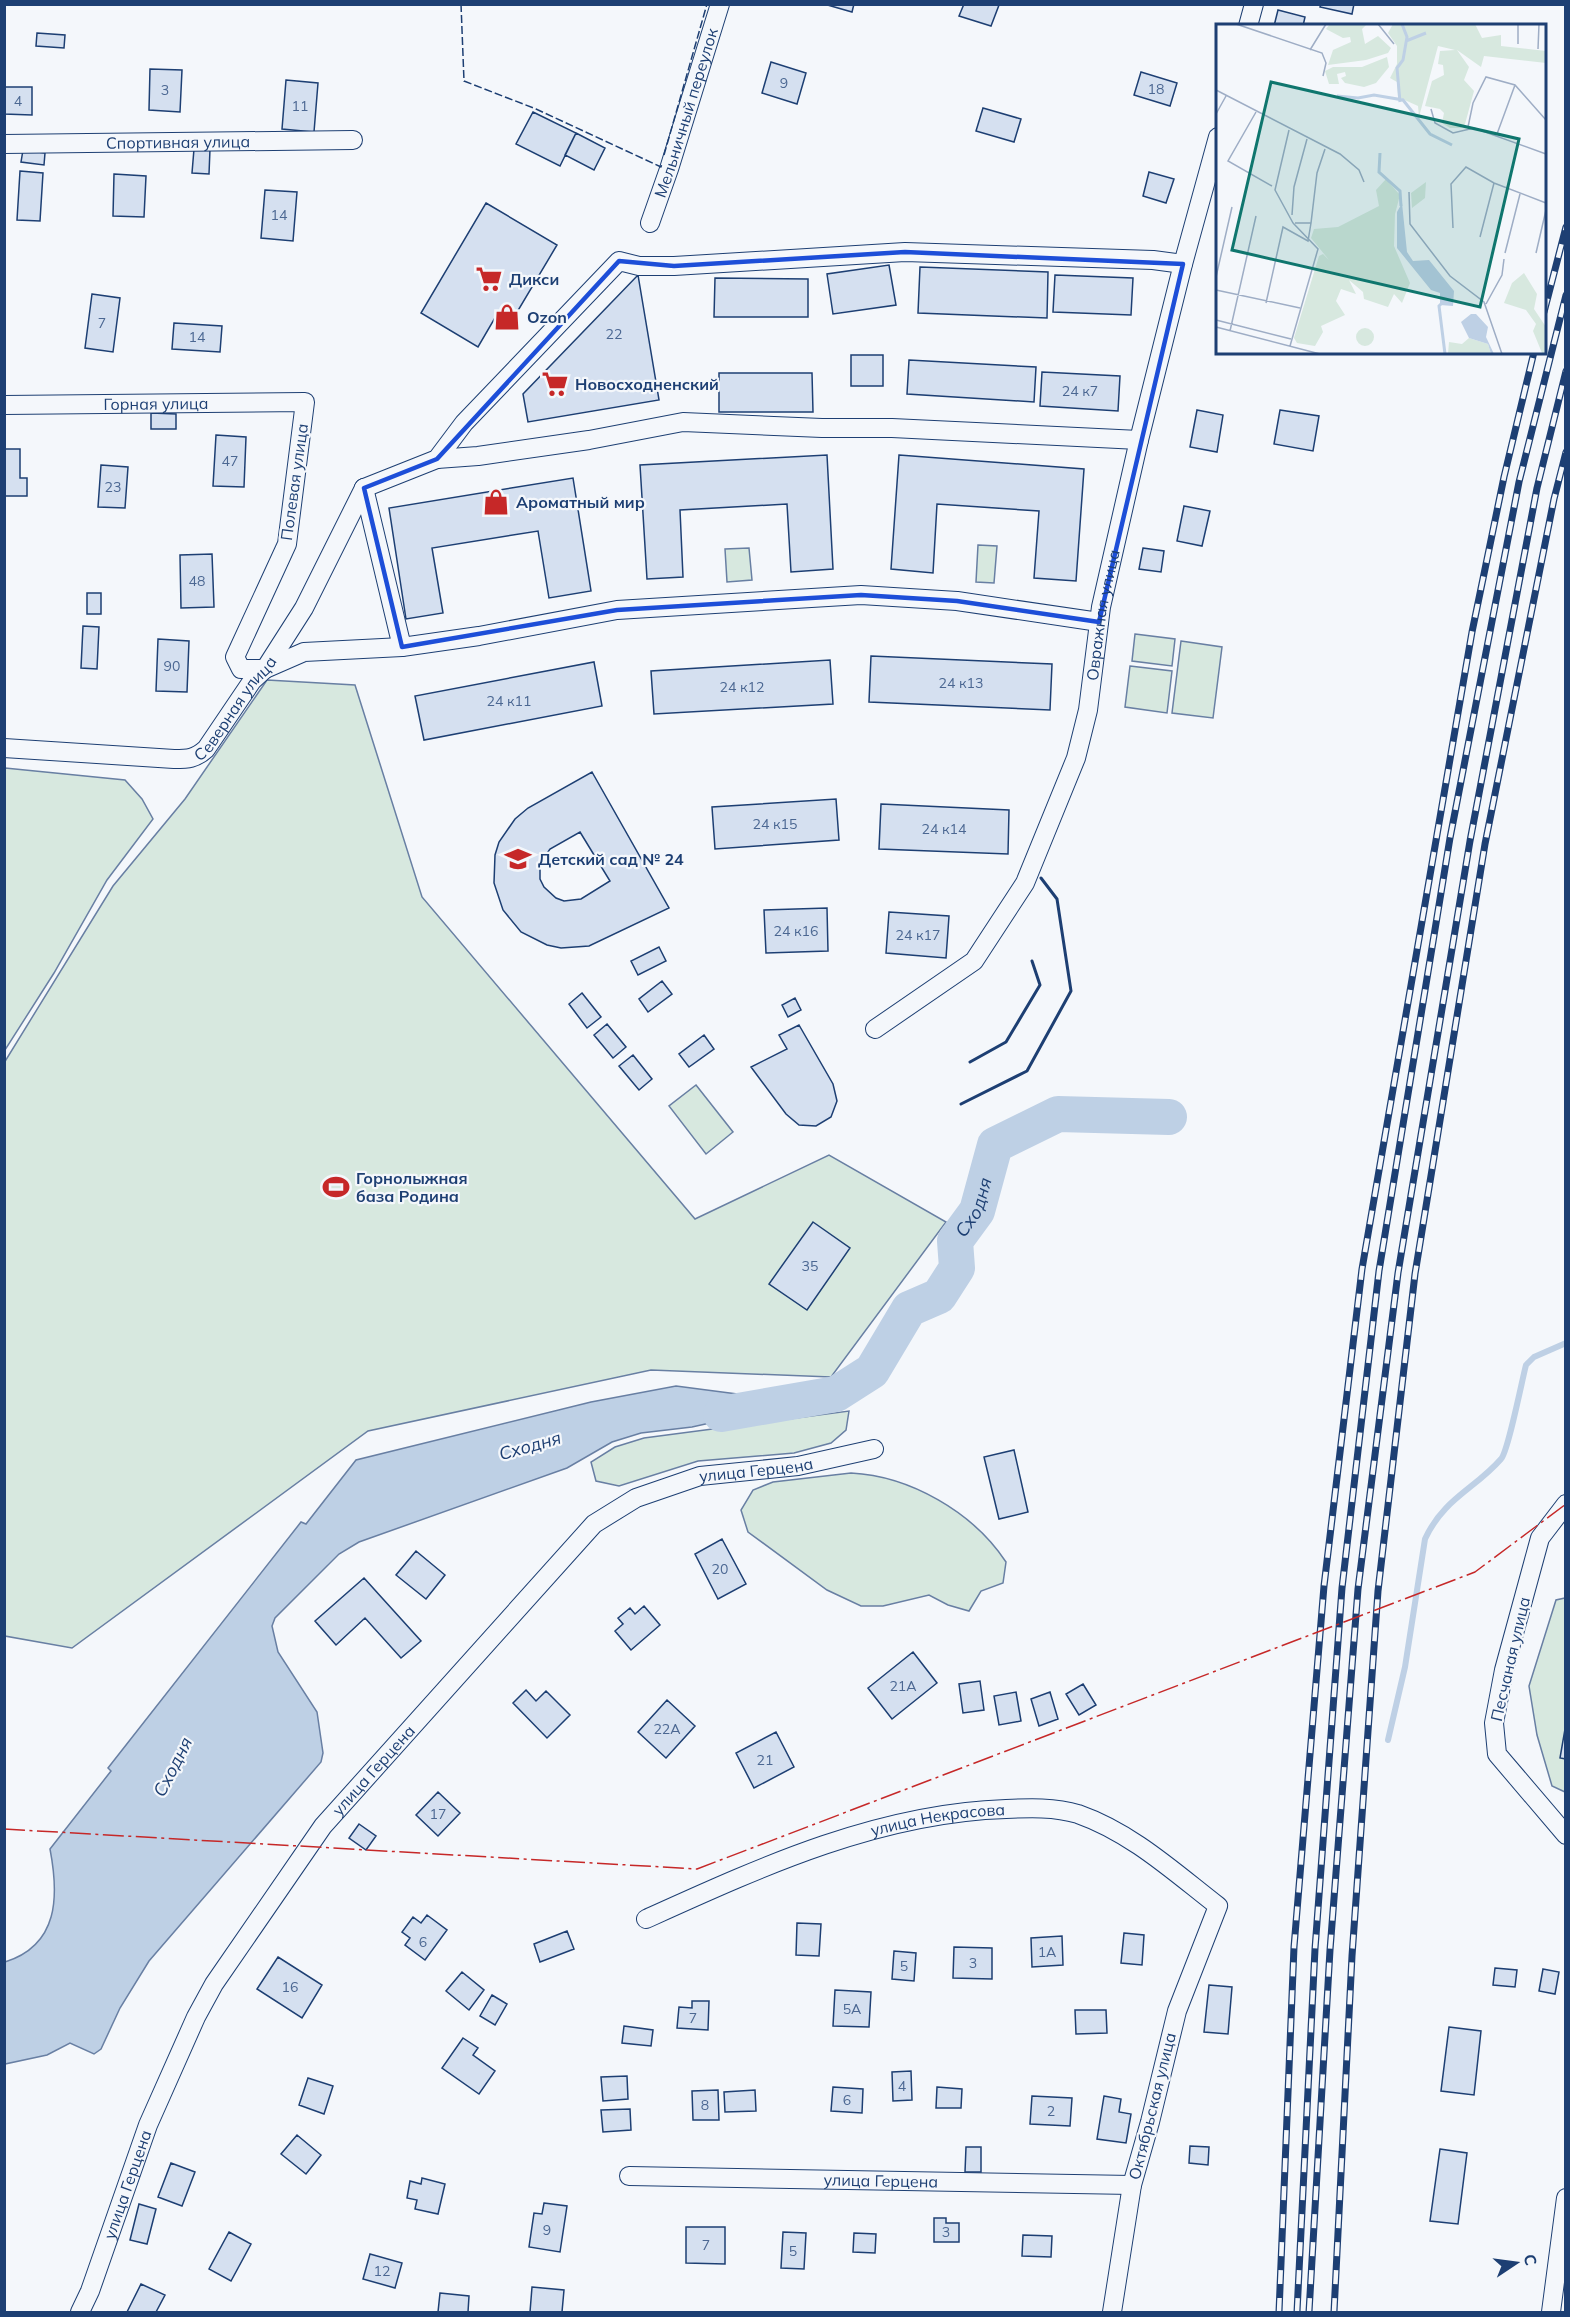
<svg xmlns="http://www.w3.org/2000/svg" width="1570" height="2317" viewBox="0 0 1570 2317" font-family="Mulish,sans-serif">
<rect width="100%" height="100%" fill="#f4f7fb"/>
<path fill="#d7e8df" stroke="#687fa3" stroke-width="1.5" d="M978 545 997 546 994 583 976 582Z
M749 548 752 580 727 582 725 549Z
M1135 634 1175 639 1172 666 1132 661Z
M1181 641 1222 647 1213 718 1172 713Z
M1130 666 1172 671 1167 713 1125 707Z
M267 680 355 685 422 897 695 1219 829 1155 946 1222 831 1377 651 1370 368 1431 72 1648 5 1636 4 1063 113 886 185 799Z
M5 768 125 780 142 799 153 819 107 880 54 973 5 1050Z
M696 1085 733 1132 706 1154 669 1106Z
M849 1411 846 1430 831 1443 794 1453 698 1461 619 1486 596 1481 591 1462 615 1447 644 1438Z
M851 1473C910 1476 973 1512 1006 1562L1003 1583 981 1591 969 1611 948 1605 929 1595 883 1606H861L827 1590 748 1532 741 1510 753 1490 773 1482Z
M1565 1598V1792L1552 1786 1537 1735 1529 1686 1556 1600Z"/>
<path fill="#bed0e5" stroke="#687fa3" stroke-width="1.5" d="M676 1386 745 1395 770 1406 769 1410 692 1427 641 1433 612 1442 567 1468 359 1542 339 1554 275 1618 272 1626 278 1652 317 1712 323 1753 321 1762 149 1961 120 2008 101 2049 94 2054 70 2043 47 2055 5 2064V1962C59 1945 59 1896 50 1849L111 1771 108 1768 301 1522 306 1524 356 1460 591 1402Z"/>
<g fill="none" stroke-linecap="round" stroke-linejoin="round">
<path stroke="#bed0e5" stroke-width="6" d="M1388 1740 1405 1667 1425 1539C1444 1498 1475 1489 1501 1459 1508 1452 1522 1380 1526 1365L1534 1357 1566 1343"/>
<path stroke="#bed0e5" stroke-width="36" id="s1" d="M721 1414 836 1394 872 1371 909 1309 939 1296 957 1268 955 1241 977 1211 995 1145 1058 1114 1169 1117"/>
</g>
<path fill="#d5e0f0" stroke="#1d3f73" stroke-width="1.5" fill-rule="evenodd" d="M824 4H854L852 12Z
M964 4H997L999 5 991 26 959 16Z
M1321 4H1354L1352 14 1320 7Z
M1278 10 1305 17 1303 26H1274Z
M37 33 65 35 64 48 36 46Z
M771 62 806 73 797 104 762 93Z
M150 69 182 70 180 112 149 110Z
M1141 72 1177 83 1170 106 1134 95Z
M286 80 318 83 314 132 282 129Z
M4 87H32V115L4 114Z
M983 108 1021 119 1014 142 976 131Z
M533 112 576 133 560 166 516 144Z
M576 133 605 148 594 170 565 155Z
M194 149H210L209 174 192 173Z
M23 150 45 153 44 165 21 162Z
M20 171 43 173 40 221 17 220Z
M1149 172 1174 179 1166 203 1143 196Z
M114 174 146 176 144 217 113 216Z
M265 190 297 192 293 241 261 238Z
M486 203 557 245 510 324 496 316 478 347 421 313Z
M889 265 896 305 833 314 827 274Z
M920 267 1048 272 1047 318 918 313Z
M638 275 659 400 528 422 523 394Z
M1055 275 1133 278 1131 315 1053 312Z
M715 278 808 279V317H714Z
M92 294 120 298 113 352 85 348Z
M174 323 222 326 220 352 172 349Z
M851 355H883V386H851Z
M909 360 1036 367 1034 402 907 394Z
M1042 372 1120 376 1118 411 1040 406Z
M719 373H812L813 412H719Z
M1197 410 1223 415 1217 452 1190 447Z
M1280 410 1319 416 1313 451 1274 444Z
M151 413 176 414V429H151Z
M216 435 246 437 244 487 213 486Z
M4 449H20V478H27V496H4Z
M827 455 833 569 791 572 787 504 680 510 683 577 647 579 640 465Z
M899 455 1084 469 1076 581 1034 578 1039 511 937 504 933 573 891 569Z
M101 465 128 467 125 508 98 507Z
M573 478 591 591 549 598 538 531 432 548 443 613 406 619 389 508Z
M1184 506 1210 511 1202 546 1177 541Z
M1143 548 1164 551 1161 572 1139 569Z
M212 554 214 607 181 608 180 555Z
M87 593H101V614H87Z
M83 626 99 627 97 669 81 668Z
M158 639 189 641 187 692 156 691Z
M871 656 1052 664 1050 710 869 702Z
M830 660 833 704 654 714 651 671Z
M594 662 602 706 424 740 415 696Z
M592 772 669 908 589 946 561 948 547 945 521 932 503 910 494 883 495 855 499 842 515 819 528 808ZM580 832 610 881 581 899 564 901 556 898 544 887 540 879V863L550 849Z
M836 799 839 840 715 849 712 807Z
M881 804 1009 810 1008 854 879 849Z
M827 908 828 951 766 953 764 910Z
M889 912 949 916 946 958 886 953Z
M659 947 666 961 638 975 631 961Z
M662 981 672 994 648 1012 639 999Z
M582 993 601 1017 587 1028 569 1004Z
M795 998 801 1010 788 1017 782 1005Z
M607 1024 626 1047 613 1058 594 1035Z
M799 1025 833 1084 837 1101 831 1117 816 1126 799 1125 786 1114 751 1067 787 1049 779 1035Z
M704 1035 714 1049 689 1067 679 1054Z
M633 1055 652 1079 639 1090 619 1066Z
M813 1222 850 1248 807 1310 769 1284Z
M1014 1450 1028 1512 999 1519 984 1457Z
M722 1539 746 1584 718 1599 695 1554Z
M416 1551 445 1575 426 1599 396 1575Z
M364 1578 421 1641 401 1658 365 1618 336 1645 315 1621Z
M644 1606 660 1625 631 1650 615 1631 623 1624 618 1618 630 1608 635 1614Z
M913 1652 937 1683 892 1719 868 1688Z
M980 1681 984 1710 963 1713 959 1684Z
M1083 1684 1096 1705 1079 1715 1066 1694Z
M526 1690 536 1701 546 1691 570 1715 547 1738 513 1703Z
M1016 1692 1021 1721 999 1725 994 1696Z
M1050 1692 1058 1719 1039 1726 1031 1699Z
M667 1700 695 1726 666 1758 638 1732Z
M1565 1729H1566V1759L1560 1758Z
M776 1732 794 1767 754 1788 736 1753Z
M438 1792 460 1813 438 1836 416 1815Z
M359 1824 376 1836 366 1850 349 1838Z
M427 1915 447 1930 425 1960 405 1945 410 1938 402 1932 413 1917 421 1923Z
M797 1923 821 1924 819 1956 796 1955Z
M567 1931 574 1949 540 1962 534 1944Z
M1124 1933 1144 1935 1142 1965 1121 1963Z
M1062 1936 1063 1965 1032 1967 1031 1938Z
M954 1947 992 1948V1979L953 1978Z
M894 1951 916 1953 914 1981 892 1979Z
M278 1957 322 1985 302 2018 257 1989Z
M1495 1968 1517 1970 1515 1987 1493 1985Z
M1543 1969 1559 1972 1555 1994 1539 1991Z
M462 1972 484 1990 469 2010 446 1991Z
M1209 1985 1232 1987 1228 2034 1204 2032Z
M835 1990 871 1992 869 2027 833 2026Z
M492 1995 507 2004 495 2025 480 2016Z
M692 2001H709L708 2030 677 2028 679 2007 692 2008Z
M1075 2010H1106L1107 2033 1076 2034Z
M624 2026 653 2030 651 2046 622 2043Z
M1449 2027 1481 2031 1474 2095 1441 2091Z
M463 2038 478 2048 473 2055 495 2071 479 2094 442 2068Z
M911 2071 912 2100 893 2101 892 2072Z
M627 2076 628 2099 603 2101 601 2077Z
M308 2078 333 2086 324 2114 299 2105Z
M833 2087 863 2089 862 2113 831 2111Z
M937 2087 962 2089 961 2108H936Z
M718 2090 719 2120H693L692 2091Z
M755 2090 756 2111 725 2112 724 2092Z
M1032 2096 1072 2098 1070 2126 1030 2124Z
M1104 2096 1121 2099 1119 2112 1131 2114 1126 2143 1097 2139Z
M630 2109 631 2130 603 2132 601 2110Z
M297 2135 321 2155 306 2174 281 2154Z
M1190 2146 1209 2147 1208 2165 1189 2163Z
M966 2147H981V2172H965Z
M1440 2149 1467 2153 1458 2224 1430 2221Z
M171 2163 195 2172 182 2206 158 2197Z
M422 2178 445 2184 438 2214 415 2209 417 2200 407 2198 410 2181 421 2184Z
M544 2203 567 2206 560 2252 529 2247 534 2213 542 2214Z
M139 2204 156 2209 147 2244 130 2240Z
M934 2218H946V2223H959V2242H934Z
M686 2227H725V2264L686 2263Z
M229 2232 251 2244 231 2281 209 2269Z
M783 2232 806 2233 804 2269 781 2268Z
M854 2233 876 2234 875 2253 853 2252Z
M1023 2235 1052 2236 1051 2257 1022 2256Z
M370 2254 402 2263 395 2288 363 2279Z
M141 2284 165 2295 156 2312H127Z
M532 2287 564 2290 562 2312H530Z
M440 2293 469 2296 468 2312H438Z"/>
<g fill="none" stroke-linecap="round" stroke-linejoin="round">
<g stroke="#1d3f73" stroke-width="20">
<g id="minor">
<path d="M1248 26 1254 4"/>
<path id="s2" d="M4 144 353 140"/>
<path id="s3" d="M650 223 669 169 720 4"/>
<path id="s4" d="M4 405 305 402 287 544 235 657 241 669H265L304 652 402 647"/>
<path d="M437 459 478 456 589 440 683 422 822 428H892L1139 440"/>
<path d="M364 488 437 459 464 423 619 261 639 266H674L905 252 1153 260 1183 264"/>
<path d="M364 488 402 647 479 636 617 610 861 595 957 601 1099 622"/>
<path id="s5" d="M4 748 174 759C188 759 195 759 206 749L252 681 265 669 304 608 364 488"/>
<path id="s6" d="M875 1029 974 961 1025 883 1076 758 1088 710 1101 607 1139 440 1183 264 1218 137"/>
<path d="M1566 1504 1540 1538 1504 1670 1494 1723 1497 1754 1566 1835"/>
<path id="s7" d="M646 1919C761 1867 878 1813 1006 1809 1029 1808 1055 1807 1078 1814 1132 1833 1174 1872 1218 1906L1177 2011 1150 2122 1132 2185 1112 2312"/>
<path id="s8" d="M629 2176 1132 2185"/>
<path id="s9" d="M80 2312 90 2291 148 2125 196 2017 214 1984 323 1826 594 1524 636 1498 700 1476 798 1466 874 1449"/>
<path d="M1551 2312 1566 2198"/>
</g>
</g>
<use href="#minor" stroke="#f4f7fb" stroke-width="18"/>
<g stroke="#1d3f73" stroke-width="7">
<path id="rail" d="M1544 312 1566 227
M1279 2312 1294 1947 1324 1586 1362 1269 1472 632 1504 477 1534 352
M1297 2312 1315 1949 1342 1588 1379 1271 1450 838 1519 482 1566 295
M1309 2312 1330 1950 1358 1589 1398 1273 1470 841 1537 488 1566 371
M1334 2312 1352 1956 1378 1591 1415 1274 1485 844 1554 499 1566 452"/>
</g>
<use href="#rail" stroke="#f4f7fb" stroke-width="4.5" stroke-dasharray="14" stroke-linecap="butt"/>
<path stroke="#1d3f73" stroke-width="1.5" stroke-dasharray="8 3" stroke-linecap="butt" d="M461 4 464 81 536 109 661 167 662 163
M664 155 707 4"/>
<path stroke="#1d3f73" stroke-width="3" d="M970 1062 1006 1042 1040 985 1032 961
M961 1104 1027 1071 1071 991 1057 899 1041 878"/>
<path stroke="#c62828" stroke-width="1.5" stroke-dasharray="21 4.5 3 4.5" stroke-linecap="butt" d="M4 1829 697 1869 1475 1572 1566 1504"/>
</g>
<path fill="none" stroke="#1d4ed8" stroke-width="4.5" stroke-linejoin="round" d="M905 252 1183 264 1099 622 957 601 861 595 617 610 402 647 364 488 437 459 619 261 674 266Z"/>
<defs>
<g id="supermarket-bare" transform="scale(2.07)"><path d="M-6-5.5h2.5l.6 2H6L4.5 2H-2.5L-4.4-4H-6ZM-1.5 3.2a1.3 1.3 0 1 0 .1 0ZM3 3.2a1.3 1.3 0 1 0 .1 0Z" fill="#c62828" stroke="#f4f7fb" stroke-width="2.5" paint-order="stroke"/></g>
<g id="shop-bare" transform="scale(2.07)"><path d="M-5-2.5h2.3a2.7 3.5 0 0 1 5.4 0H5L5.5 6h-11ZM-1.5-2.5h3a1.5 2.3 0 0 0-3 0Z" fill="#c62828" stroke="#f4f7fb" stroke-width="2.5" paint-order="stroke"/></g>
<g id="school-bare" transform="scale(2.07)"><path d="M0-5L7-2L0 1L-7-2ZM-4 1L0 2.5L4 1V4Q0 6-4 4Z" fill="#c62828" stroke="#f4f7fb" stroke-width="2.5" paint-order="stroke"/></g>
<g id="stadium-bare" transform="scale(2.07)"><path d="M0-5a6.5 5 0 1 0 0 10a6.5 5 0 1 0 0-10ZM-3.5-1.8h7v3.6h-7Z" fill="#c62828" stroke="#f4f7fb" stroke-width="2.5" paint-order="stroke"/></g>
</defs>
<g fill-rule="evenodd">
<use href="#supermarket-bare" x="489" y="279"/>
<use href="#shop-bare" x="507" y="317"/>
<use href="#supermarket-bare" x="555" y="384"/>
<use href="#shop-bare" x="496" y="502"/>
<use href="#school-bare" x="518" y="859"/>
<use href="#stadium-bare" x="336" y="1187"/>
</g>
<g text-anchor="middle" stroke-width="4.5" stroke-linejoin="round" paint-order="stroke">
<g font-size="14" fill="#4b6792">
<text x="784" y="88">9</text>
<text x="1156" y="94">18</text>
<text x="165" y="95">3</text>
<text x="18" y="106">4</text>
<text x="300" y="111">11</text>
<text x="279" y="220">14</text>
<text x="102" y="328">7</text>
<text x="614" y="339">22</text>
<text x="197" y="342">14</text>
<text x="1080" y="396">24 к7</text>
<text x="230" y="466">47</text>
<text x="113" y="492">23</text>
<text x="197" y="586">48</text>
<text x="172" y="671">90</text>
<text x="961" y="688">24 к13</text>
<text x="742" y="692">24 к12</text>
<text x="509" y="706">24 к11</text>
<text x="775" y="829">24 к15</text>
<text x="944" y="834">24 к14</text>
<text x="796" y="936">24 к16</text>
<text x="918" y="940">24 к17</text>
<text x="810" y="1271">35</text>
<text x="720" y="1574">20</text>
<text x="903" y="1691">21А</text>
<text x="667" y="1734">22А</text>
<text x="765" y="1765">21</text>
<text x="438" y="1819">17</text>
<text x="423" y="1947">6</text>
<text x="1047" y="1957">1А</text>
<text x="973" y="1968">3</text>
<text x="904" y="1971">5</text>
<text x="290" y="1992">16</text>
<text x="852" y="2014">5А</text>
<text x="693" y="2023">7</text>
<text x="902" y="2091">4</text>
<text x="847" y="2105">6</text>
<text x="705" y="2110">8</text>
<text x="1051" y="2116">2</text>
<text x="547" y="2235">9</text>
<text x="946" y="2237">3</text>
<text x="706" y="2250">7</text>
<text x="793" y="2256">5</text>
<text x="382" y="2276">12</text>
</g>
<g font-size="16" fill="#1d3f73" stroke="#f4f7fb">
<text dy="6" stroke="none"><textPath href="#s3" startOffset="116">Мельничный переулок</textPath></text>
<text dy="6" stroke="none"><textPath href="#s2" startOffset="174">Спортивная улица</textPath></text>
<text dy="6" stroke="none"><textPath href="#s4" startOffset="152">Горная улица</textPath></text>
<text transform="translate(294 482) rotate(-82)" y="6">Полевая улица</text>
<text dy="6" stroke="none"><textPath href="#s6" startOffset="494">Овражная улица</textPath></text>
<text dy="6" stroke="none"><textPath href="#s5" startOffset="255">Северная улица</textPath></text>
<text dy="6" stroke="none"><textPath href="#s9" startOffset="1126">улица Герцена</textPath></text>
<text transform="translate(1510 1659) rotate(-77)" y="6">Песчаная улица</text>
<text dy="6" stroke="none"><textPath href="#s9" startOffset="622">улица Герцена</textPath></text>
<text dy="6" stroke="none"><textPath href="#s7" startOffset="310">улица Некрасова</textPath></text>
<text transform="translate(1152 2106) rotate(-76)" y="6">Октябрьская улица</text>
<text dy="6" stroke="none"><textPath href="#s8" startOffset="252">улица Герцена</textPath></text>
<text dy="6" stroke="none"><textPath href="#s9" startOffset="136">улица Герцена</textPath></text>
</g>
<g font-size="16" font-weight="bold" fill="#1d3f73" stroke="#f4f7fb" text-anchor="start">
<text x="509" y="285">Дикси</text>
<text x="527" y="323">Ozon</text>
<text x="575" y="390">Новосходненский</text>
<text x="516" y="508">Ароматный мир</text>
<text x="538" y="865">Детский сад № 24</text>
<text x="356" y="1184">Горнолыжная<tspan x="356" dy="18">база Родина</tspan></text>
</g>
<g font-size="18" font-style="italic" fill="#1d3f73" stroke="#f4f7fb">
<text dy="6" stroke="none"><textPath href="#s1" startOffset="364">Сходня</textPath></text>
<text transform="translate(530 1446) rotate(-16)" y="6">Сходня</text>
<text transform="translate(173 1767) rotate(-63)" y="6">Сходня</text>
</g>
</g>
<g transform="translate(1216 24)">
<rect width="330" height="330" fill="#f4f7fb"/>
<path d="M114 0H151L146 5 149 20 162 12 175 24 172 29 150 36 112 41 117 26 135 18 134 13 127 14 110 5ZM177 0H259L266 14 285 11V22L330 27V39L268 32 265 43 241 26 253 43 248 56 258 67 249 100 245 104H234L226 99 228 89 224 85 209 82 216 57 228 51 227 41 222 40 224 27 239 26 222 22 203 93 202 82 182 73 181 58 174 54 181 40V22L172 9ZM171 33 173 43 160 59 148 63 129 59 125 54 130 52 129 48 121 50 123 60H113L109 47 117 43H146ZM170 155 184 171 179 190 178 222 194 259 186 279 178 270 172 283 148 275 147 268 133 256 140 270 125 265 120 277 129 291 105 302 107 308 99 322 81 319 78 314 103 232 107 230 113 236 95 214 98 205 122 203 163 182 160 166ZM210 158 209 174 196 184 195 169ZM308 249 321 270 318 285 330 303V330L326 329 317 307 320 300 310 286 288 279 296 259ZM140 313a9 9 0 1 1 18 0a9 9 0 1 1-18 0ZM253 314 272 320 275 330H232L233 318 246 320Z" fill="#d7e8df"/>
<path d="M186 179 191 228 197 237 213 236 238 267 237 282 224 281V269L215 266 181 224V188ZM255 290H260L272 303 270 313 278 330H275L272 320 253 314 245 298Z" fill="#bed0e5"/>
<path fill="none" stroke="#bed0e5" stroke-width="3" d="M190 17 210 9M121 72 142 74 158 71 187 76 214 110 236 121M184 78 181 44 187 36 191 13 186 0M164 129 163 148 184 167 185 182M227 278 223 282 229 330"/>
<path fill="none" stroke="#9eadc5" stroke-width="1.5" d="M20 0 106 29 110 39 107 52M162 0 178 20M302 20V0M322 25 323 0M94 26 110 0M0 66 124 130 143 146 148 158M215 85 219 99 237 109 258 104 330 130M40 88 12 137 56 162M0 90 10 72M252 103 257 79 270 53 299 61 330 96M73 106 59 166 77 199M281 110 299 61M193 168 194 200 234 252 268 278 286 330M76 191 78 163 91 115M79 199H95L101 149 109 125M237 204 235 160 250 143 278 159 330 179M264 213 278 159M289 229 304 170M320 229 330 186M0 253 16 183M0 266 84 284M50 279 67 203 92 217 95 199M270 280 286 251 288 235M0 296 75 315M0 303 104 330M14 307 40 192M74 322 102 225 77 199"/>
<path fill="#0f766e" fill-opacity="0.15" stroke="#0f766e" stroke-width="3" d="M55 58 303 115 264 283 16 226Z"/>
<rect width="330" height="330" fill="none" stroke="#1d3f73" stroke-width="3"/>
</g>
<rect width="1570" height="2317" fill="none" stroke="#1d3f73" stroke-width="12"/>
<g transform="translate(1516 2263) rotate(77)" stroke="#f4f7fb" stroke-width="4.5" paint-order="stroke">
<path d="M0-4.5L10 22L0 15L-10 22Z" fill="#1d3f73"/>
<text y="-9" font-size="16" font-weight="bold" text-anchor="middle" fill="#1d3f73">С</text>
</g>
</svg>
